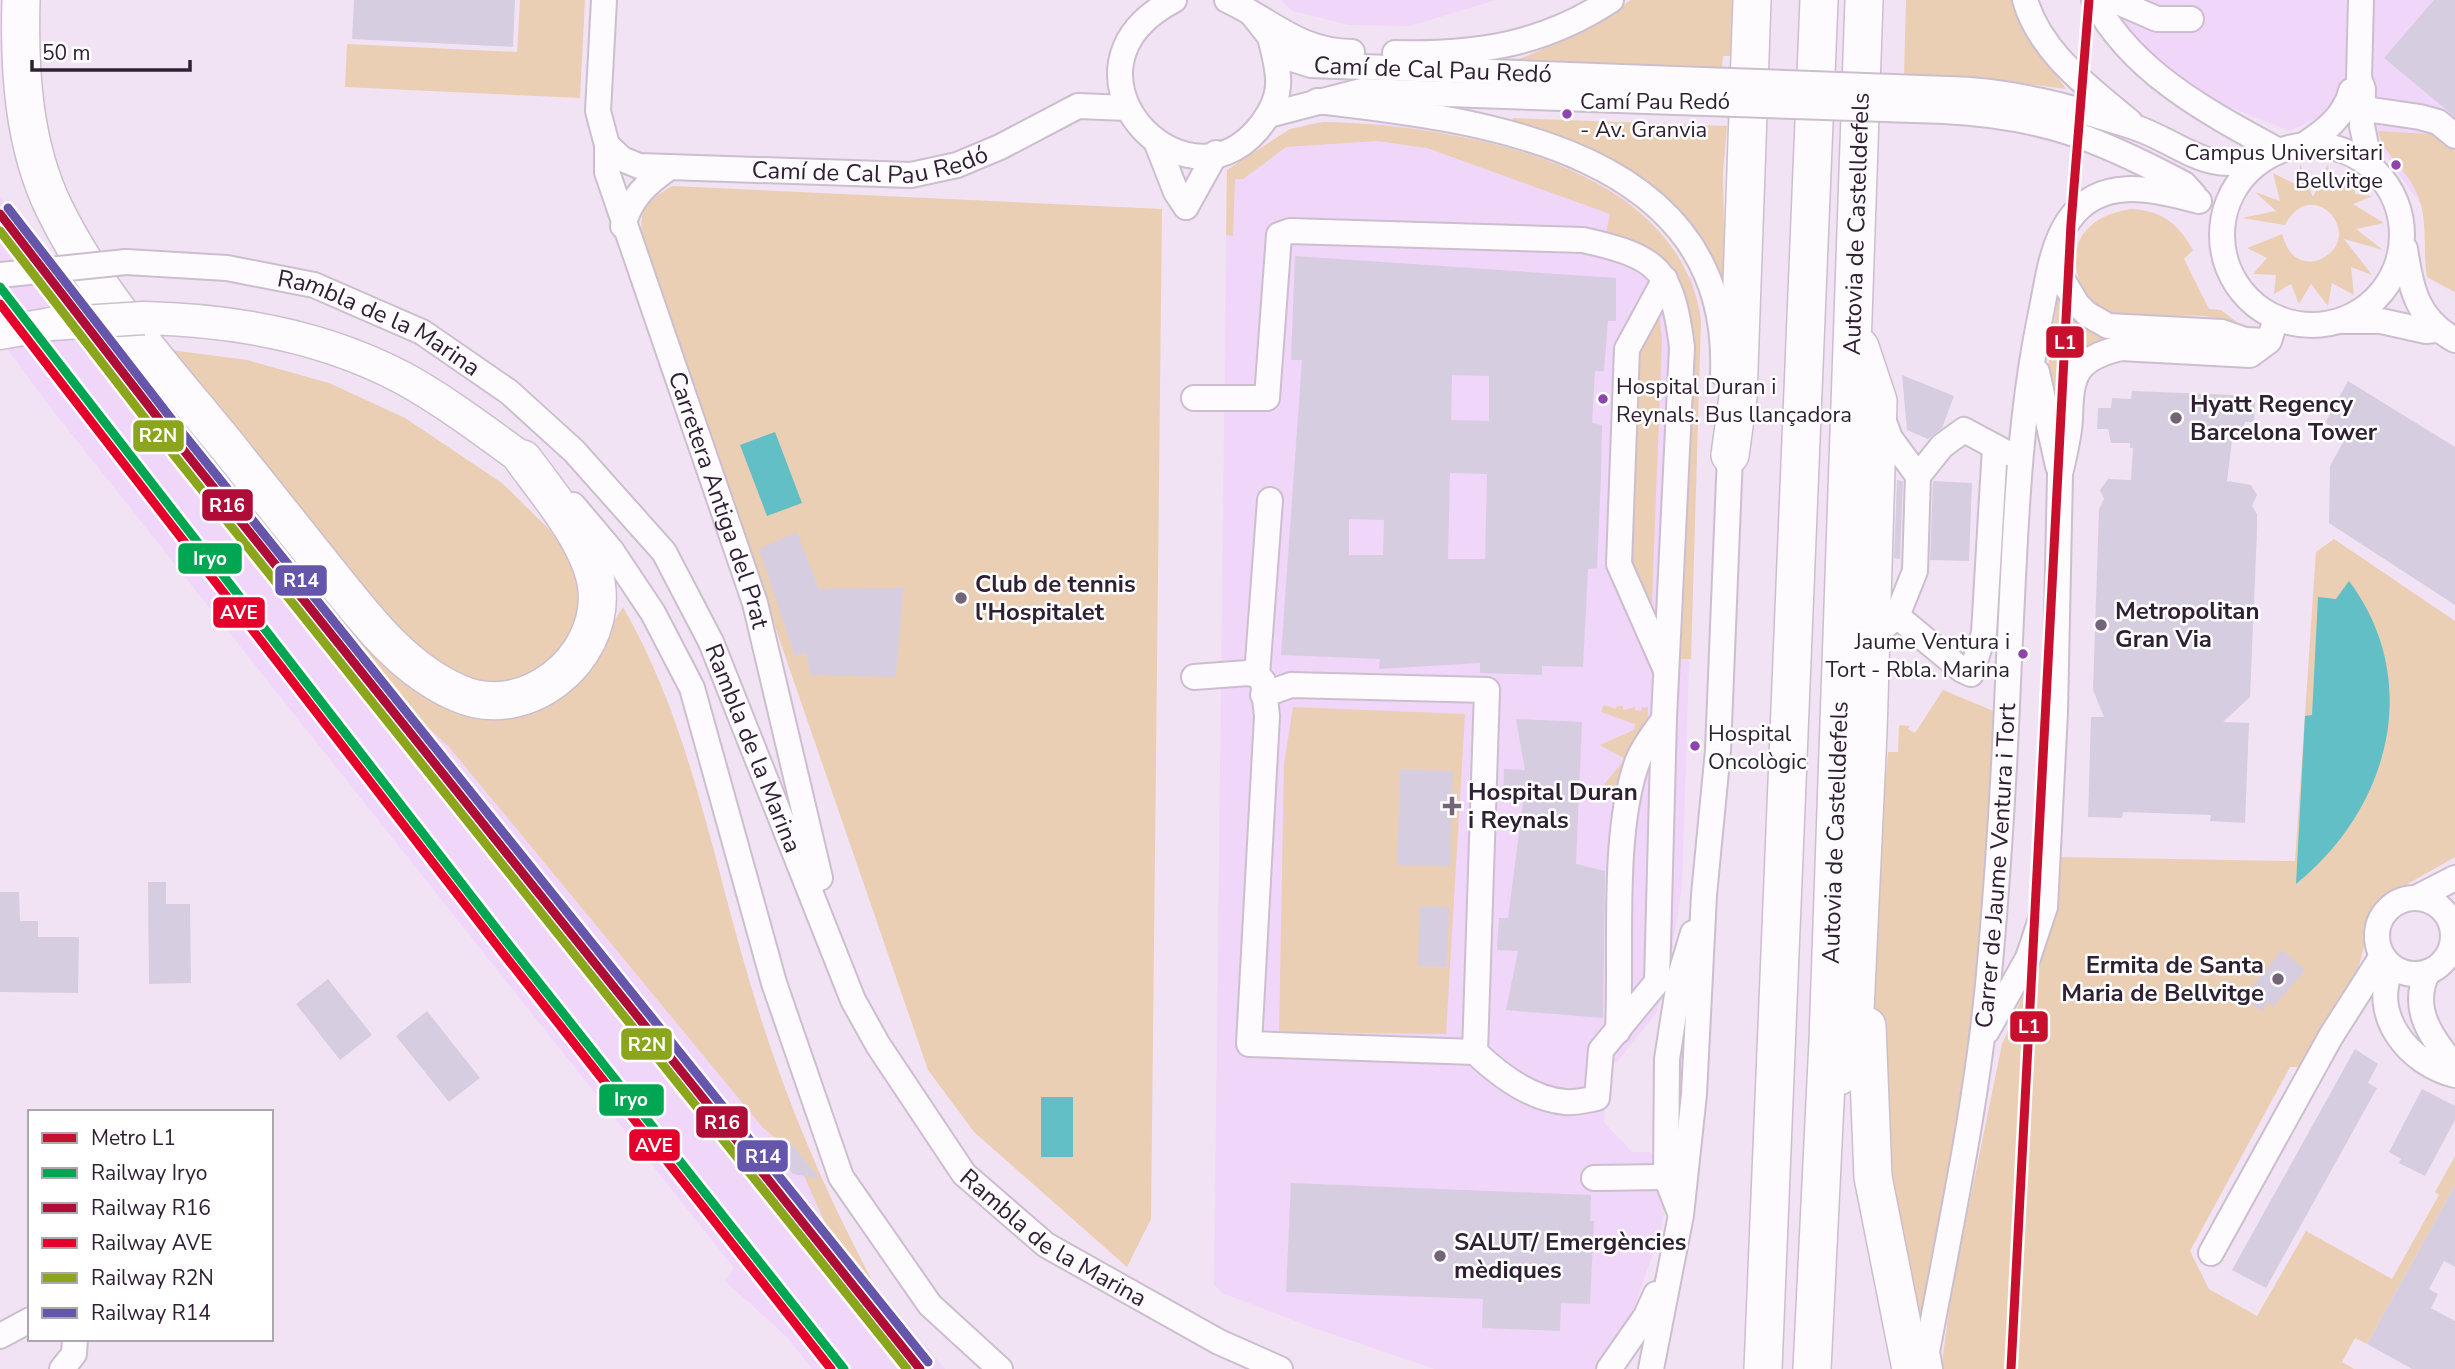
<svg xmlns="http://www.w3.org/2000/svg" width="2455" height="1369" viewBox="0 0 2455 1369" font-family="'Nunito Sans',sans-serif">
<rect width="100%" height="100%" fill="#f1e3f4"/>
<path fill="#f0d6f8" d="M1280 0H1496L1410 26 1349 25 1293 11Z
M2103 0H2455V293L2428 278 2424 209 2385 154 2372 116 2327 113 2290 131 2210 99 2156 60 2107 10Z
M1333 122 1400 125 1478 141 1549 164 1606 189 1628 201 1692 279 1700 309 1682 887 1670 964 1657 1012 1617 1062H1612L1607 1068 1604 1122 1632 1152H1650L1656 1159 1651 1189 1658 1192 1666 1203 1659 1237 1631 1316 1616 1344 1595 1369H1435L1311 1327 1222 1293 1214 1285 1227 170 1290 129 1312 123Z
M0 196 114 350 408 709 449 747 763 1128 784 1145 780 1149 788 1160V1168L793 1174 804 1176 826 1225 945 1369H812L787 1337 725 1281 734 1268 50 407 0 339Z"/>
<path fill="#eacfb4" d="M520 0H585L580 98 345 87 347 44 517 52Z
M1631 0H1734L1731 56H1723L1722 69 1519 59 1570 38Z
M1906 0H2013L2027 34 2066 89 1985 78 1904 75Z
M1513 118 1727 126 1723 173 1725 295C1677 176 1622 167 1511 125Z
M1323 122C1454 125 1678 161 1701 320L1691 659H1676L1688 315 1605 238 1610 214 1427 148 1377 141 1286 147 1243 179H1235L1233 236 1226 235 1227 170 1290 129Z
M2378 131 2431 134 2455 151V292L2427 277C2422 248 2429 218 2416 191 2406 169 2383 154 2378 131Z
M2300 164 2313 197 2328 164 2332 192 2354 174 2355 194 2373 196 2353 204 2384 223 2356 229 2383 250 2344 239 2372 275 2351 267 2354 295 2332 283 2328 306 2311 284 2299 304 2291 284 2274 294 2276 275 2253 274 2267 258 2247 248 2282 234C2286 246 2290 258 2305 261 2314 263 2323 259 2330 253 2359 228 2311 176 2285 225L2242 218 2276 211 2255 192 2280 201 2273 173 2299 186Z
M672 186 1162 209 1151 1219 1127 1267 974 1132 928 1070 644 247C637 213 643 203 672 186Z
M2131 209C2161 210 2179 224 2193 250L2184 259 2209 309 2221 310 2246 329C2235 325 2222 318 2210 317 2180 312 2136 322 2108 311 2080 300 2065 258 2084 233 2096 218 2112 212 2131 209Z
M2058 295 2126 337 2098 346 2063 449 2046 382Z
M1658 305 1662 340 1651 625 1623 565 1631 352Z
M135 349 445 701 589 659 623 607C689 722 711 851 748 976 779 1084 821 1185 874 1284L826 1225 804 1176 811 1169 789 1141 784 1145 763 1128 449 747 408 709 114 350Z
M171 350 247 360 329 383 405 418 502 483 549 529 572 561 579 576 582 615 555 660 529 680 472 685 408 645Z
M2334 539 2455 621V857L2392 893 2371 921 2358 969 2301 1067H2290L2190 1251 2209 1289 2257 1316 2306 1231 2392 1279 2439 1195 2435 1192 2455 1156V1185L2367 1344 2355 1338 2342 1362 2354 1369H1941L1952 1289 2002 1044 2047 939 2058 857 2295 861 2316 552Z
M1943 690 1996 712 1975 1054 1921 1313 1918 1312C1891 1178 1868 1043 1874 906 1877 855 1884 803 1888 752H1898L1899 725 1910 726 1908 729 1915 733Z
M1604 705 1616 709 1617 706H1623V710L1635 707V710L1641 711 1642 707H1648L1647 730 1622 788 1602 787 1625 759 1600 745 1634 730 1635 724 1601 712Z
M1293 707 1465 714 1446 1034 1279 1032 1284 765Z"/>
<path fill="#63bfc6" d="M775 432 802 503 767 516 740 445Z
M2349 581C2424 681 2389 809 2296 884L2305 716 2312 715 2318 597 2336 599Z
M1041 1097H1073V1157H1041Z"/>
<path fill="#d7cde0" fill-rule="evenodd" d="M354 0H515L513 47 352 39Z
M2434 0H2455V117L2384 58Z
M1295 256 1616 278V321H1608L1604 371H1595L1592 423 1602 425 1601 475 1597 568 1588 569 1583 667 1542 666V675L1480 673V663L1379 669 1380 659 1281 655 1302 360H1291ZM1452 375 1489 376V421L1451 420ZM1450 473 1487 474 1485 559H1448ZM1349 519 1384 520 1383 555H1349Z
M1902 375 1954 396 1942 428 1928 439 1907 430Z
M2348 381 2455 447V605L2329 523 2330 466 2347 435 2325 423Z
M2132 391 2234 395V401L2255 402 2254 422H2245L2239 442 2232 441 2227 481 2251 485 2257 495 2252 506 2257 514V531L2250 697 2223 722 2249 723 2245 823 2210 821 2211 815 2123 812 2122 818 2088 817 2091 717H2104L2093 690 2099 509 2104 499 2100 490 2108 479 2131 480 2133 448H2130V443H2111L2108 429H2097L2098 408H2111L2112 398 2131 399Z
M1897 480 1903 481 1900 559 1894 558Z
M1933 481 1972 483 1969 561 1930 560Z
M797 532 819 589 903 588 896 677 810 675 806 653 795 656 759 549Z
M1516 719 1582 722 1576 864 1605 871 1603 1018 1506 1010 1518 951 1497 950 1499 918H1508L1523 802H1503L1504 769 1525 770Z
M1400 769 1453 771 1450 866 1397 865Z
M148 882H166V904H190L191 983 149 984Z
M0 892H19L20 921H38V937H79L78 993 0 992Z
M1420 906 1449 907 1447 967 1418 966Z
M2282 950 2305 970 2273 1007 2268 1002 2262 1011 2243 998Z
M328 979 372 1035 340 1060 296 1004Z
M427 1011 480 1078 449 1102 396 1036Z
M2355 1049 2378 1064 2368 1083 2377 1088 2266 1288 2232 1270Z
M2422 1089 2455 1106V1120L2425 1176 2399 1163 2401 1159 2389 1152Z
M790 1142 820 1179 793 1174 788 1168Z
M1291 1183 1591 1195 1590 1221H1594L1590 1304 1561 1303 1560 1331 1482 1328 1483 1299 1286 1292Z
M2455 1185V1267L2444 1261 2429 1289 2438 1294 2431 1308 2455 1321V1369H2412L2367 1344Z"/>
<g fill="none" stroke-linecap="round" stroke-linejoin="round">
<g stroke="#ccbecf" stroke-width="28">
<g id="minor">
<path id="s1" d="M604 0 598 111 607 145V172L755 603 820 878"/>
<path d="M1174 0C1043 69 1182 217 1257 130 1284 98 1281 78 1271 41"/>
<path d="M1227 0C1273 21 1297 51 1352 52"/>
<path d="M2025 0C2041 54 2089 87 2130 122"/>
<path d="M2094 0C2131 72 2209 113 2277 150"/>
<path d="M2113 0 2157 19H2191"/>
<path d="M2361 0 2359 78 2363 89 2362 126 2370 165"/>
<path id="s2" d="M1252 14 1286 57 1311 65 1675 79"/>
<path d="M1395 53C1475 55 1543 45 1611 0"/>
<path d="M1947 89C2011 90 2071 107 2131 126 2182 142 2203 176 2261 158"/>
<path d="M1317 101C1486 120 1732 151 1723 374"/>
<path d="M2345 106 2420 117 2438 122 2455 136"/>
<path d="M1944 111C2043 116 2097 138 2184 184L2194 195"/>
<path d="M1269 115 1361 91 1676 102"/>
<path d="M1156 141 1176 192 1186 207"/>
<circle cx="2312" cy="235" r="90"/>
<path id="s3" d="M607 145 622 159 639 166 911 175 957 165 1000 147 1078 106 1127 108"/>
<path d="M2304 145C2325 131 2345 116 2351 91"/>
<path d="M1186 207 1216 153"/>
<path d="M623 226C631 197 646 184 670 167"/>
<path d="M2405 249C2411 289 2417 319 2455 340"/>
<path id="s4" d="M126 262 227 268 314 285 422 332 509 392 574 451 664 552 711 642 853 1000 878 1045 964 1174 1046 1245 1219 1342 1280 1369"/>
<path d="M2052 262 2077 304 2087 314 2108 326 2222 332 2245 340 2266 341"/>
<path d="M2345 321H2381L2426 331 2436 330"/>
<path d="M2037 372 2058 466"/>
<path d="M1882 416 1890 438 1918 476 1915 571 1897 616 1885 626"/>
<path d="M1918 476 1942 446 1964 430 2007 453"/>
<path d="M573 505 611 550 653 613 692 688 774 983 841 1177 930 1305 1000 1369"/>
<path d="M1897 616 1962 670 1971 674 1984 633 1995 447"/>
<path d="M1665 668 1619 564 1627 349 1665 279"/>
<path d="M1257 675 1270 500"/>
<path d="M1194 677 1248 673 1257 675 1263 681 1267 716 1249 1044 1475 1052C1498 1074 1531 1099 1565 1102 1575 1103 1587 1100 1597 1098L1601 1050 1657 982 1664 718 1682 347C1672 270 1660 257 1583 240L1290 231 1279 235 1267 398H1194"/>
<path d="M1263 695 1291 685 1487 690 1475 1052"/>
<path d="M2418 897 2455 878"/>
<circle cx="2415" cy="936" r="38"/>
<path d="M2392 967C2369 1015 2409 1064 2455 1075"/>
<path d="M2428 972C2409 1008 2432 1039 2455 1066"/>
<path d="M1618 1031C1622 952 1611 832 1638 760 1644 745 1655 732 1664 719"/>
<path d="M1987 1031 2028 958 2045 907 2055 712 2060 474C2064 456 2069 438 2070 419 2071 375 2075 359 2121 348L2250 355 2269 341 2276 319"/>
<path d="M1594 1178 1666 1177"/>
<path d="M1680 1213 1666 1177 1667 1059 1680 976 1693 933"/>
<path d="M2211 1253 2331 1036 2382 956"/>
<path d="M0 1336 30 1320"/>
<path d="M62 1369 74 1354 75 1339"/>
<path d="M1609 1369 1646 1316 1656 1294"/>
<path d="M1651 1369 1681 1215 1694 1094 1704 895 1718 750 1730 455 1726 441"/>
<path id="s5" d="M1930 1369 1927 1352C1951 1223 1979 1094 1990 963 1999 862 2005 760 2009 659 2015 545 2017 431 2040 318 2047 286 2050 248 2069 220 2101 174 2155 190 2199 201"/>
</g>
</g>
<g stroke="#ccbecf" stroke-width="35">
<path id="major" d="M144 318C233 320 324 336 403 378 445 401 484 431 523 459
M0 333 51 324"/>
</g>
<g stroke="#ccbecf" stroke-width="40">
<g id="highway">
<path d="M21 0C19 69 23 144 54 208 98 299 173 378 236 457 265 493 294 530 323 566 362 614 400 668 458 693 525 723 603 660 597 590 594 547 548 493 523 459"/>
<path d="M1730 455 1738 397 1752 0"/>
<path d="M1867 1026 1873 1177 1911 1369"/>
<path d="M1839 1076 1853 1053 1868 732 1878 401 1860 347"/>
<path d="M1763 1369 1819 0"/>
<path id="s6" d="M1812 1369 1828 1041 1864 0"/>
</g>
</g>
<use href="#minor" stroke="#fdfbfd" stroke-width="24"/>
<use href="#major" stroke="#fdfbfd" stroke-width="32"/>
<use href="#highway" stroke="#fdfbfd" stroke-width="37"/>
<g stroke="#ccbecf" stroke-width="28" stroke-linecap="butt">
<path id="minor-bridge" d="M1675 79 1947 89
M1676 102 1944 111
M0 275 126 262"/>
</g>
<g stroke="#ccbecf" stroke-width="35" stroke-linecap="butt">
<path id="major-bridge" d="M51 324 144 318"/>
</g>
<use href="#minor-bridge" stroke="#fdfbfd" stroke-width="24"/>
<use href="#major-bridge" stroke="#fdfbfd" stroke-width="32"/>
<g stroke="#fff" stroke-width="14">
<path id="rail-1" d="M0 287 510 946 844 1369"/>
</g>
<g stroke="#fff" stroke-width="14">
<path id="rail-2" d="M0 214 165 427 920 1369"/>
</g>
<g stroke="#fff" stroke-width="14">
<path id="rail-3" d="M0 304 502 952 831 1369"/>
</g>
<g stroke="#fff" stroke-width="14">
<path id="rail-4" d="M0 231 157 434 907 1369"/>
</g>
<g stroke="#fff" stroke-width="14">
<path id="rail-5" d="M8 208 173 421 928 1362"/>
</g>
<use href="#rail-1" stroke="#00a651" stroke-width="9"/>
<use href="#rail-2" stroke="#af0d38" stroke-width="9"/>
<use href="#rail-3" stroke="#e4002b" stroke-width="9"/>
<use href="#rail-4" stroke="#8ba51d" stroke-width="9"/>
<use href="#rail-5" stroke="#6556ac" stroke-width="9"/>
<g stroke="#fff" stroke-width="14">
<path id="metro-1" d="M2011 1369 2071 224 2089 0"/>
</g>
<use href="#metro-1" stroke="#c8102e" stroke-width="9"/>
</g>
<g fill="#8e44ad" stroke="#fff" stroke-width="2.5">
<circle cx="1567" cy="114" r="6"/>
<circle cx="2396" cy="165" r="6"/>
<circle cx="1603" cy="399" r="6"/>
<circle cx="2023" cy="654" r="6"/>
<circle cx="1695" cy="746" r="6"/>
</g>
<g fill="#746477" stroke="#fff" stroke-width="2.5">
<circle cx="2176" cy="418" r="7"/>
<circle cx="961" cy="598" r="7"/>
<circle cx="2101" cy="625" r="7"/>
<path d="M1448.5 795.5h7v7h7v7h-7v7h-7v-7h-7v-7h7z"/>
<circle cx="2278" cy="979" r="7"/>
<circle cx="1440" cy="1256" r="7"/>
</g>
<g text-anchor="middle" stroke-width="5" stroke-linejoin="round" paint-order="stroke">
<g font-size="22" fill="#302034" stroke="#fff" text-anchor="start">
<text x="1580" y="109">Camí Pau Redó<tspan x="1580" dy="28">- Av. Granvia</tspan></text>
<text x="2383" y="160" text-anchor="end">Campus Universitari<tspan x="2383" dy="28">Bellvitge</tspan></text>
<text x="1616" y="394">Hospital Duran i<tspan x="1616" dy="28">Reynals. Bus llançadora</tspan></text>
<text x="2010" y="649" text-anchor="end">Jaume Ventura i<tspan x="2010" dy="28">Tort - Rbla. Marina</tspan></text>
<text x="1708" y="741">Hospital<tspan x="1708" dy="28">Oncològic</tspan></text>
</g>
<g font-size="24" fill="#302034" stroke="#fff">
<text dy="8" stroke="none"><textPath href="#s2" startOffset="203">Camí de Cal Pau Redó</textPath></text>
<text dy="8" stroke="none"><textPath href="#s3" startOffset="271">Camí de Cal Pau Redó</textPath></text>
<text dy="8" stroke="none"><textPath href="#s6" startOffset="1146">Autovia de Castelldefels</textPath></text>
<text dy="8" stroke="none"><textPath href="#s4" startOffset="264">Rambla de la Marina</textPath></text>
<text dy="8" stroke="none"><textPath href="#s1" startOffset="520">Carretera Antiga del Prat</textPath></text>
<text dy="8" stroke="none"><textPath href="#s4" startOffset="852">Rambla de la Marina</textPath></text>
<text dy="8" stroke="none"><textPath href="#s6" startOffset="537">Autovia de Castelldefels</textPath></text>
<text dy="8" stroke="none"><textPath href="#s5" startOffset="509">Carrer de Jaume Ventura i Tort</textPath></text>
<text dy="8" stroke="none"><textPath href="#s4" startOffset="1440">Rambla de la Marina</textPath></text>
</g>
<g font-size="24" font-weight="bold" fill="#302034" stroke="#fff" text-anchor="start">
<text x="2190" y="412">Hyatt Regency<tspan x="2190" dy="28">Barcelona Tower</tspan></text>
<text x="975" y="592">Club de tennis<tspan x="975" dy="28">l'Hospitalet</tspan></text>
<text x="2115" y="619">Metropolitan<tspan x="2115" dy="28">Gran Via</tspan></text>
<text x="1468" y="800">Hospital Duran<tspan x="1468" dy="28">i Reynals</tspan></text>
<text x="2264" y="973" text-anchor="end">Ermita de Santa<tspan x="2264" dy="28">Maria de Bellvitge</tspan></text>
<text x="1454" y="1250">SALUT/ Emergències<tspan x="1454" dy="28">mèdiques</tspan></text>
</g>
</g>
<g stroke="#fff" stroke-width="2.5">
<rect x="2045" y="325" width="40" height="34" rx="7" fill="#c8102e"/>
<rect x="132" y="419" width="53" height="34" rx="7" fill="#8ba51d"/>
<rect x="201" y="488" width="53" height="34" rx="7" fill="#af0d38"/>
<rect x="177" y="542" width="66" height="33" rx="7" fill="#00a651"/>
<rect x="274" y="564" width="54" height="33" rx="7" fill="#6556ac"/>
<rect x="212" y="596" width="54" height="33" rx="7" fill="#e4002b"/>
<rect x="2009" y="1010" width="40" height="33" rx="7" fill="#c8102e"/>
<rect x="620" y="1027" width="53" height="34" rx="7" fill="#8ba51d"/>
<rect x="598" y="1083" width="67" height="34" rx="7" fill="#00a651"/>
<rect x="695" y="1105" width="54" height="34" rx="7" fill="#af0d38"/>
<rect x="628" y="1128" width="53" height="34" rx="7" fill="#e4002b"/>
<rect x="736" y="1139" width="53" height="34" rx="7" fill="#6556ac"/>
</g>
<g font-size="19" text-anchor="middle" font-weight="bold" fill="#fff">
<text x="2065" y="349">L1</text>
<text x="158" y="442">R2N</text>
<text x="227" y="512">R16</text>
<text x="210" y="565">Iryo</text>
<text x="301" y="587">R14</text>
<text x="239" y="619">AVE</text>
<text x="2029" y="1033">L1</text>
<text x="647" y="1051">R2N</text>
<text x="631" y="1106">Iryo</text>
<text x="722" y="1129">R16</text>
<text x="654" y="1152">AVE</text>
<text x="763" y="1163">R14</text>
</g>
<rect x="28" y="1110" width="245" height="231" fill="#ffffff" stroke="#aca6ae" stroke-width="2"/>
<rect x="42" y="1133" width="35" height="10" fill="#c8102e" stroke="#aca6ae" stroke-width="2"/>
<text x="91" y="1145" font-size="21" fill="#302034">Metro L1</text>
<rect x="42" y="1168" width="35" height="10" fill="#00a651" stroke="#aca6ae" stroke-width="2"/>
<text x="91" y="1180" font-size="21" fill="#302034">Railway Iryo</text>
<rect x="42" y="1203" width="35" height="10" fill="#af0d38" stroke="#aca6ae" stroke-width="2"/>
<text x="91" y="1215" font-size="21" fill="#302034">Railway R16</text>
<rect x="42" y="1238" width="35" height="10" fill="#e4002b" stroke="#aca6ae" stroke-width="2"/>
<text x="91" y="1250" font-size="21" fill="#302034">Railway AVE</text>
<rect x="42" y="1273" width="35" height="10" fill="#8ba51d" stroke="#aca6ae" stroke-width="2"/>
<text x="91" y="1285" font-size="21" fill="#302034">Railway R2N</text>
<rect x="42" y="1308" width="35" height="10" fill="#6556ac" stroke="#aca6ae" stroke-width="2"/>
<text x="91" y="1320" font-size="21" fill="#302034">Railway R14</text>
<path d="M32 60v10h158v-10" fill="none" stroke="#302034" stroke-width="3.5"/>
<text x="42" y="60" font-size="21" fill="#302034" stroke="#ffffff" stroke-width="5" paint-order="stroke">50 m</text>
</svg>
